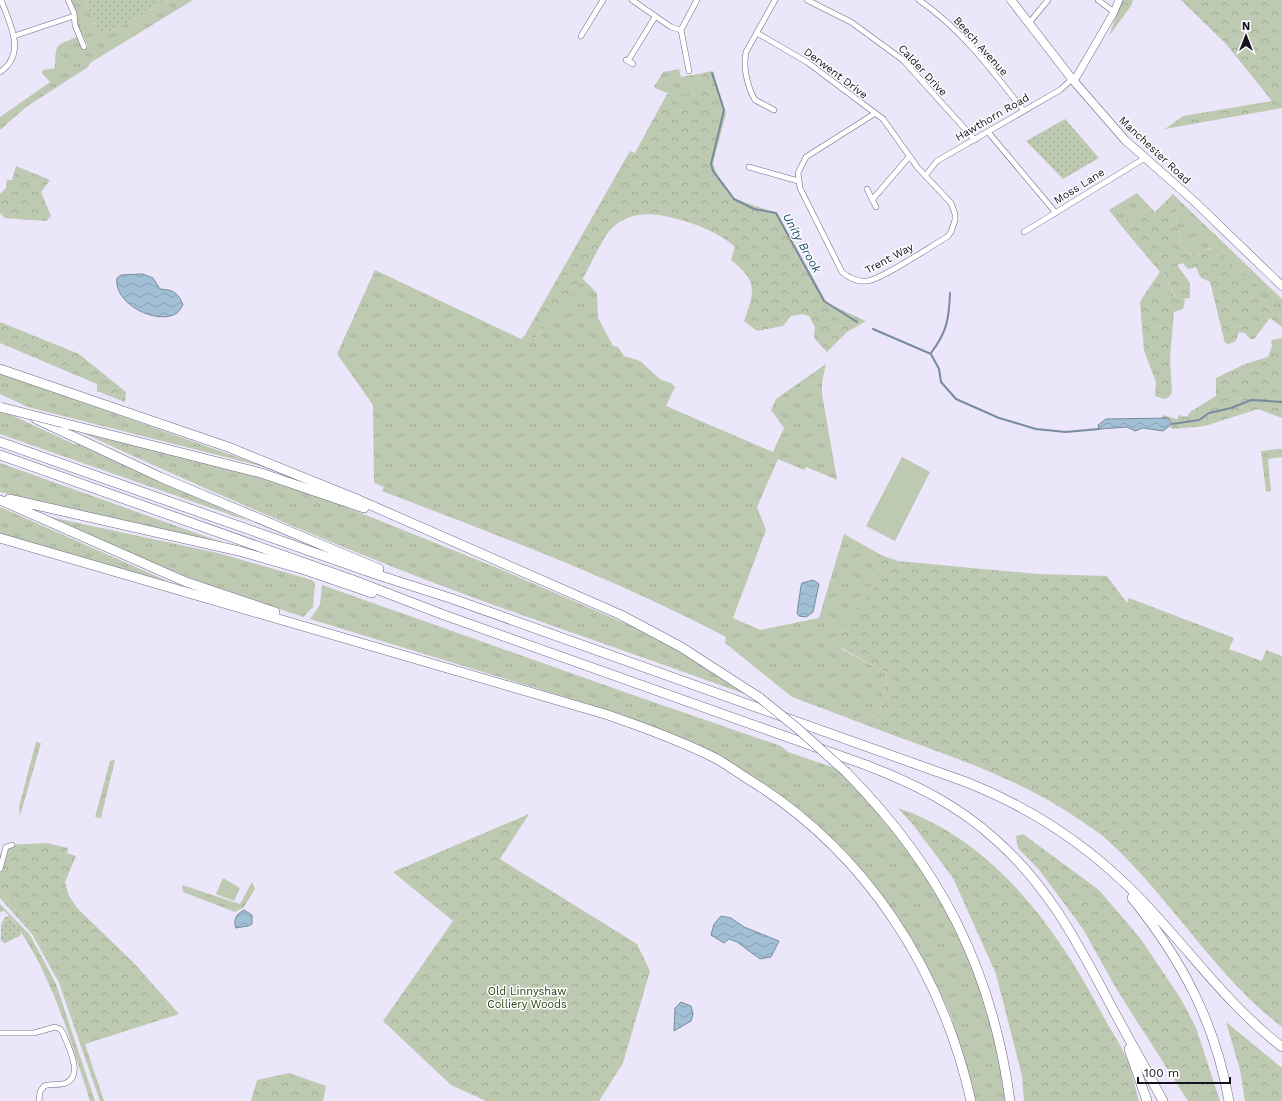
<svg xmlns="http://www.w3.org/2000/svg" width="1282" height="1101" viewBox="0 0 1282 1101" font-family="'Work Sans',sans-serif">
<defs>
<pattern id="grass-tufts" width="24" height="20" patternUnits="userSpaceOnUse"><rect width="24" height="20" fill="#bec9b1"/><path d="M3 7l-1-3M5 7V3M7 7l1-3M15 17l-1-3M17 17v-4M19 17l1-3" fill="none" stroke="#a2ac98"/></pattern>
<pattern id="forest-crowns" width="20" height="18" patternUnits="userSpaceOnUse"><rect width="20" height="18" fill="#bec9b1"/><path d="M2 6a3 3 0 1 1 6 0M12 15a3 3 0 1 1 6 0" fill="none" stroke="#a2ac98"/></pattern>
<pattern id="park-dots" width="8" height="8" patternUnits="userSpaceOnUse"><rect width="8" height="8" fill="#bec9b1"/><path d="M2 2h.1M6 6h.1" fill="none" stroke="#a2ac98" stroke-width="1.8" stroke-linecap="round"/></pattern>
<pattern id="water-waves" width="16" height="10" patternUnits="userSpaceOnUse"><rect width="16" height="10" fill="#a2c0d5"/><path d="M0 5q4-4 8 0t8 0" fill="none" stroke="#8ba4b6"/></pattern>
</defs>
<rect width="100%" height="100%" fill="#ebe6fa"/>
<path fill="url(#grass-tufts)" d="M70 0H84L100 33 116 29 167 0H193L90 63 88 67 26 107 0 130V117L50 82 42 73 43 70 55 68C56 44 54 46 77 37L82 49 88 46 77 24Z
M679 69 681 77 703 73C701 77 701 84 698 88 690 103 664 93 654 87L663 72Z
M1137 193 1152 209 1128 217 1123 228 1109 210Z
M1181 202 1282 299V319L1231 271 1211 248C1206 250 1199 255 1193 255 1182 254 1176 223 1177 214 1178 210 1180 205 1181 202Z
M375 270 521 339 525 335 535 339 583 279 597 293 598 318 613 346 618 347 624 356 640 361 661 380 671 383 675 387 666 406 773 452 784 428 771 410 776 399 826 364 822 382V394L837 480 806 467 804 470 778 459 757 507 766 530 733 618 760 630 819 618 844 534 881 555V573L871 587 874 589 841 649 887 673 877 729 792 697 725 643 726 637C616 579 499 536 382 491L384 487 374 483 373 405 337 354Z
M1160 272H1163L1176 298 1148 289Z
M0 373 265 467 28 407 0 394Z
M0 411 9 414 76 445 78 443 251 522 0 434Z
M83 433 237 471 321 497 500 569 629 625 672 647 745 694C630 652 513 614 398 569 292 527 187 481 83 433Z
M1277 449H1282V457L1268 459 1271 491 1266 492 1261 451Z
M0 463 224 543 0 492Z
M0 507 165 580V582L0 535Z
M50 517 218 553 312 580 315 583 313 607 303 617 206 584 165 568Z
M322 585 630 694 781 746 788 752 835 768 846 777 882 814 936 891 966 949 986 1007 999 1058 1005 1101H974L966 1066 951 1016 926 964 893 910 847 853 801 810 756 778 697 744 654 727 591 705 310 619 320 605Z
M252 882 255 889 244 907 235 912 183 892 182 885 240 904Z
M0 893 34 933 60 984 85 1044 104 1101H100L59 983 32 934 0 898Z
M0 904 30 935 56 984 95 1101H90C72 1045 56 987 24 937 18 928 12 917 4 911L0 912Z"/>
<path fill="url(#forest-crowns)" d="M1122 0H1133L1131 6 1109 36Z
M1181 0H1282V108L1165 129 1183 116 1272 101 1226 44Z
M713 71 726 114 713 163 717 174 735 199 777 213 827 303 866 321 847 332 827 352 814 338 815 327 809 316 803 314 791 316 783 326 757 331 744 321C755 291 758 281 731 260L735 247C719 233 701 226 681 220 658 213 632 209 612 228 603 236 590 267 582 280 568 301 550 320 535 339L525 335 630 151 635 153 667 94C692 95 695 99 703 73Z
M16 166 50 180 41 192 51 216 46 221 5 218 0 213V194L6 188 7 180H12Z
M1173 194 1181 202C1180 205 1178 210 1177 214 1176 223 1182 255 1193 255 1197 255 1199 253 1202 252 1215 246 1216 250 1227 257L1231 271H1240L1282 319V327L1270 318 1254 339H1250L1245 333 1239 332 1236 341 1229 344 1225 343 1210 282 1200 277 1196 267 1189 269 1185 266 1183 263 1177 265 1190 283V298L1183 299 1185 300 1183 309 1174 312 1170 358 1172 392 1169 397 1164 399 1155 396 1156 382 1144 351 1140 302 1148 289 1176 297 1163 272H1160L1123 228 1128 217 1152 209 1155 212Z
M0 322 79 354 126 392 125 402 97 391V384L0 343Z
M1282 338V418L1258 409 1205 426 1173 429 1169 426 1172 424 1161 419 1163 415 1177 419 1179 415 1187 417 1190 412 1216 396V378L1245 364 1268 357 1272 346 1271 340Z
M881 555 898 561 1038 574 1107 576 1127 603 1129 598 1234 638 1229 649 1262 661 1266 650 1282 656V1027C1213 974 1170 896 1105 838 1097 831 1088 826 1080 820 1020 778 946 755 877 729L887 673 841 648 837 632 874 589 871 587 881 573Z
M36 742 41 743 20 816 19 807Z
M114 760H115L101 818 95 817 110 761Z
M898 808C993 840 1056 927 1101 1012 1109 1027 1119 1042 1126 1057 1132 1071 1135 1087 1139 1101H1024L1022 1076 996 974 953 878 914 826Z
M529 814 500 859 637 944 650 971 623 1063 599 1101H486L451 1085 383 1021 453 921 393 872Z
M1023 834 1099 890 1140 938 1181 999 1196 1028 1220 1101H1188L1117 990 1083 929 1040 871 1018 848 1016 836Z
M47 843 68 848 67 853 76 856 65 882 69 896 78 909 133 962 179 1014 85 1044 60 984 34 933 0 893V855L5 845Z
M1226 1022 1282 1068V1101H1245L1240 1070Z
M289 1073 326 1086 323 1101H251L257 1080Z"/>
<path fill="url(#park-dots)" d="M84 0H167L116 29 100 33Z
M1065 119 1099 158 1063 179 1026 141Z
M9 916 21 932 20 936 5 943 1 941V925L5 917Z"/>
<path fill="#bec9b1" d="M902 457 930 472 895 541 866 526Z
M223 878 240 888 234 901 216 894Z"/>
<path fill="url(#water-waves)" stroke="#788c9e" d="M143 274 153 278 160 289C173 290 178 292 183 305 181 308 179 311 177 313 158 326 113 304 117 278L121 275Z
M1168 418 1172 424 1163 431 1143 428 1135 431 1127 427 1099 429 1098 425 1106 419Z
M813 580 819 584 813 612 806 617 799 616 797 613 801 586 802 583Z
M244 910 252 915V924L248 926 236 928C233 920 236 914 244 910Z
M721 916 731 918 744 927 779 941 771 957 760 959 737 942 729 939 724 943 711 935 714 924Z
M681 1002 691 1006 693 1014 691 1021 674 1031 675 1008Z"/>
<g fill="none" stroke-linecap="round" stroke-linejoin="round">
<path stroke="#788c9e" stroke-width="2" d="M712 73 724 110 711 164 713 171 734 199 754 209 776 213 824 301 857 322
M873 329 931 354 939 369 941 382 956 399 999 418 1036 429 1066 432 1099 429
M931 353C947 332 949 319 950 293
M1172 424 1199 420 1209 413 1231 408 1251 400 1282 402"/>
<g stroke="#6e6784" stroke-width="6">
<path id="street" d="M68 0 74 13 75 25 84 47
M632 0 671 27 681 30
M807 0 851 22 903 60 975 140
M919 0C961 29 992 70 1023 110
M1098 0 1114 12
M1030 22 1048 0
M757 33 807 62 883 119 918 168 951 203 955 214V220L951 232 947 237C931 246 881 280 867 281 857 282 849 278 842 272L800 188 798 173 806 157 874 114
M14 36 74 16
M581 36 603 0
M626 60 633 64
M628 61 655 17
M689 71 681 30 697 0
M0 72C27 54 10 24 1 0
M774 110 755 100C747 86 743 67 746 52L775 0
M988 132 1056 213
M749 167 798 181
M925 176 937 161 944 157 1060 90 1072 79
M867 189 876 207
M872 200 909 157
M1024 232 1145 158
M0 869 6 847 12 845
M0 1033H34L55 1027 60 1029 63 1033C68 1046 84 1075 66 1083 59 1086 51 1083 44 1086L40 1092 39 1101"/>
</g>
<g stroke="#6e6784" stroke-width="8">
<path id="secondary" d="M1074 81 1114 12 1119 0"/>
</g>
<g stroke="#6e6784" stroke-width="9">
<path id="primary" d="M1011 0 1072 79 1125 140 1194 201 1282 286"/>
</g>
<g stroke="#6e6784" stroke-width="10">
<path id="highway" d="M0 369 228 447 359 500 621 615 681 647 760 698
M36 419 160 477 379 569
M63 423 261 473 364 508
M0 442 378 575 453 599 966 782C1042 812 1106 858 1159 919 1201 965 1232 1008 1282 1047
M0 455 353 580 444 615 866 765C913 783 958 805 996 840 1048 886 1076 940 1108 1000 1126 1034 1145 1067 1163 1101
M9 499 239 551 305 570 372 593
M0 500 186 582 275 612
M0 538 605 714C643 727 679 740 715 758 726 764 737 772 748 779 865 851 941 968 971 1101
M846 772C940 867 992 968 1010 1101
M1132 898C1182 960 1215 1022 1229 1101
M1129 1049 1147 1101"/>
</g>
<use href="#street" stroke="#fff" stroke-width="5"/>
<use href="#secondary" stroke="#fff" stroke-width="7"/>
<use href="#primary" stroke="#fff" stroke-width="8"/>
<use href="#highway" stroke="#fff" stroke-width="9"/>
<g stroke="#6e6784" stroke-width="10" stroke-linecap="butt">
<path id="highway-bridge" d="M0 407 63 423
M760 698 797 728 846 772"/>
</g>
<use href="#highway-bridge" stroke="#fff" stroke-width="9"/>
</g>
<g text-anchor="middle" stroke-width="3" stroke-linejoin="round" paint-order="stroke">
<g font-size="11" fill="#15121d" stroke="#fff">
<text transform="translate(981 46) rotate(48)" y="4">Beech Avenue</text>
<text transform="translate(923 70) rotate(47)" y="4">Calder Drive</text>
<text transform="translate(836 73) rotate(37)" y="4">Derwent Drive</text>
<text transform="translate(992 117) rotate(-30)" y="4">Hawthorn Road</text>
<text transform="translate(1155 150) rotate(43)" y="4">Manchester Road</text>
<text transform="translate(1079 186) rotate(-32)" y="4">Moss Lane</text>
<text transform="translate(889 258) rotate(-28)" y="4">Trent Way</text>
</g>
<g font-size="11" fill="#2b3c0c" stroke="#fff">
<text x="527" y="995">Old Linnyshaw<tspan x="527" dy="13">Colliery Woods</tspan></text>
</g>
<g font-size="12" font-style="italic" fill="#1b4e6c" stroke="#fff">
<text transform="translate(802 243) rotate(61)" y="4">Unity Brook</text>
</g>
</g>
<g transform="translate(1246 36)" stroke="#ffffff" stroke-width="3" paint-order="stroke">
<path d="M0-3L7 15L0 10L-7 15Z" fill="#15121d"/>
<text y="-6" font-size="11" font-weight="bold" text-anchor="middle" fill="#15121d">N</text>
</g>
<path d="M1138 1077v6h92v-6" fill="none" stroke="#15121d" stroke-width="2"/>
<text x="1144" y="1077" font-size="12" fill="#15121d" stroke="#ffffff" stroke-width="3" paint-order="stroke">100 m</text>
</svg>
